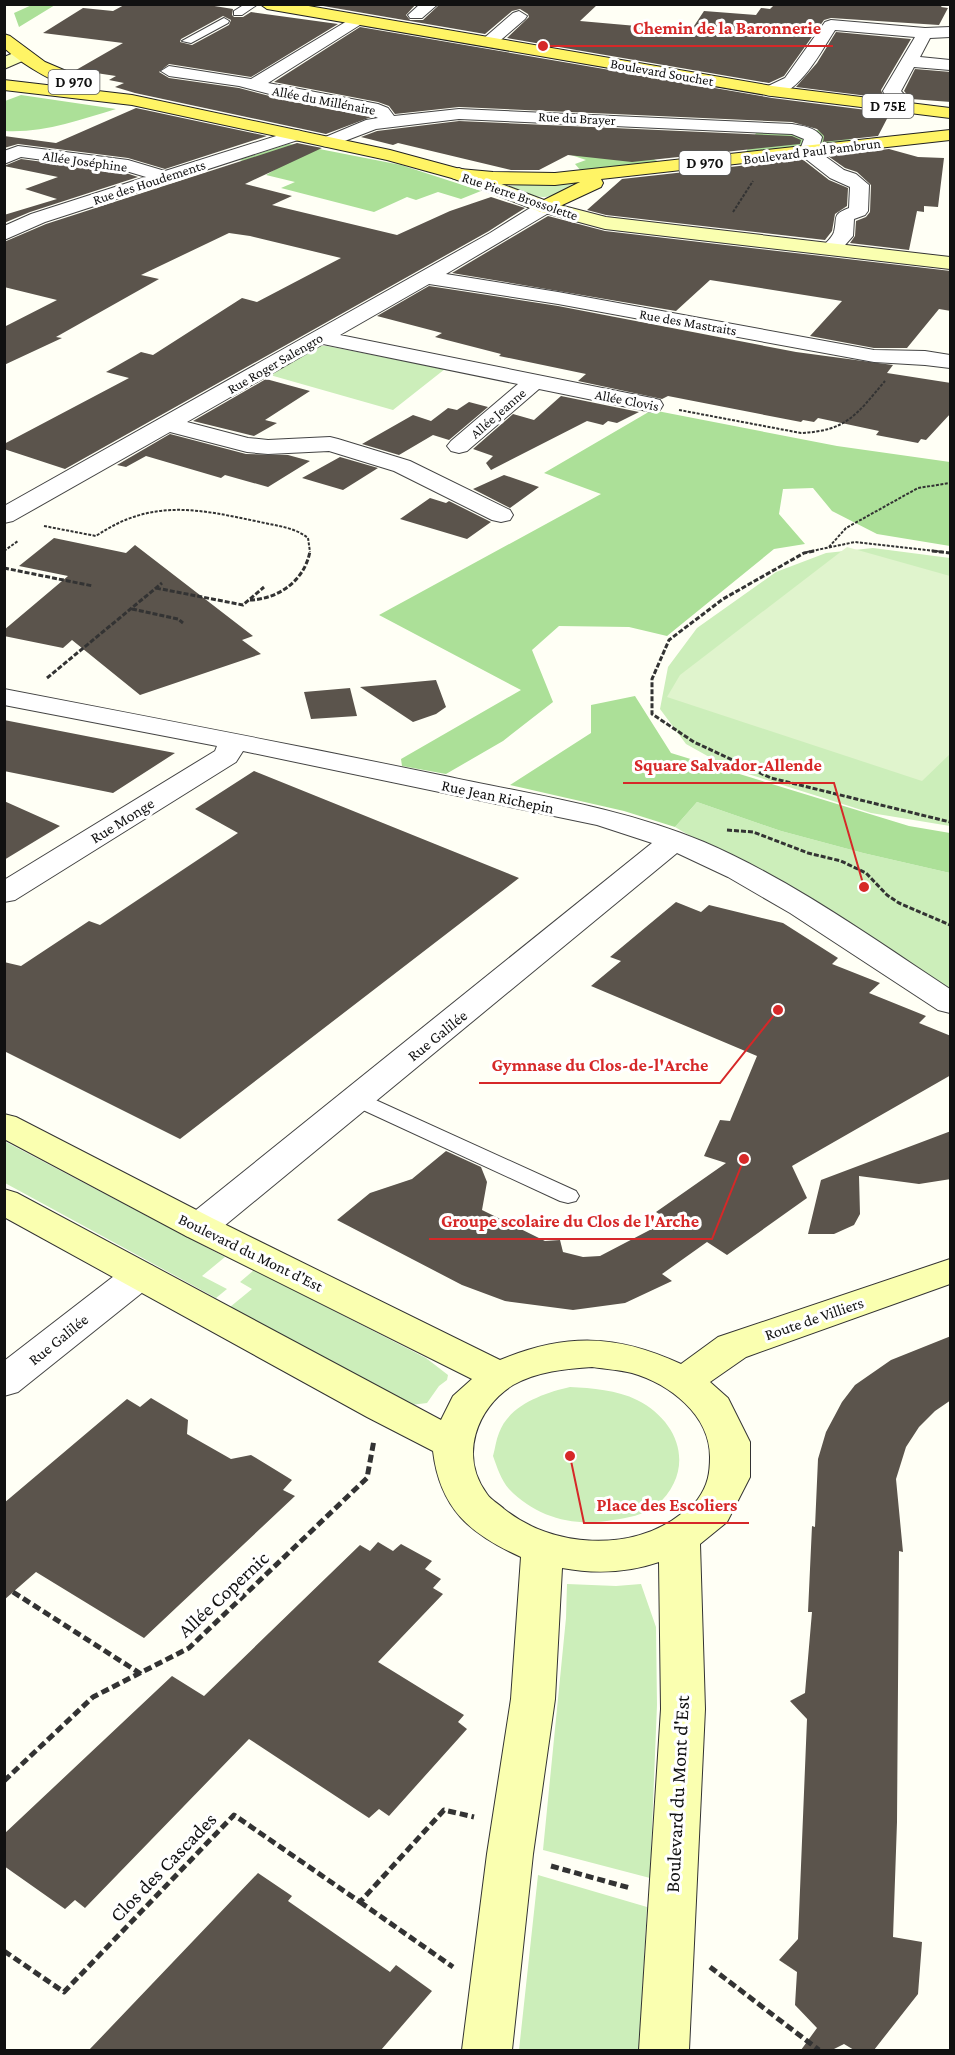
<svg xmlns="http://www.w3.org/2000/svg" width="955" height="2055" viewBox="0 0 955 2055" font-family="'Crimson Pro',serif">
<rect width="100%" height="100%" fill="#fffff5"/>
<path fill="#cceeba" d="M579 180C546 203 544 200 508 186Z
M319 346H327L445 369 393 410 270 375Z
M873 548 950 558V826L871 813 729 768 686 744 660 709 668 667 697 628 776 572 826 553Z
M697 802 781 831 863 853 950 873V989L675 827Z
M4 1141 225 1257 202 1276 227 1289 216 1298 5 1183Z
M254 1270 426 1358 448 1375 447 1380 439 1386 427 1403 411 1405 230 1307 252 1289 240 1282Z
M570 1387C592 1388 617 1390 637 1400 681 1422 696 1471 656 1506 644 1515 627 1518 613 1520 574 1527 537 1518 509 1489 501 1480 497 1467 493 1456 495 1449 496 1440 499 1433 509 1405 544 1393 570 1387Z
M567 1584 616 1586 641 1584 656 1627 657 1705 650 1878 543 1850 566 1618Z
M538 1875 647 1907 639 2050H519Z"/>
<path fill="#ace098" d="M34 4 55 5 19 27 14 13Z
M21 95 116 109C79 120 44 133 5 131V101Z
M828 130 846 132 851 139 841 143 745 154 757 131Z
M288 144 299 145 401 165 481 191 461 199 438 192 416 200 407 197 374 212 281 188 295 182 266 175 276 169 239 160Z
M571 155 650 157 661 163 582 172 575 164 586 160Z
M652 410 837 446 950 462V546L877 534 832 511 813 488 783 489 779 514 805 544 774 549 667 636 629 627 559 626 532 650 553 702 503 741 446 774 402 766 401 759 521 690 379 615 601 494 544 473Z
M635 696 671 753 909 826 950 833V873L863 853 781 831 697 802 675 827 624 811 510 785 591 733V705Z"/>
<path fill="#e0f4cd" d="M847 547 950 576V754L922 781 667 697 680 675Z"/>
<path fill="#5b544c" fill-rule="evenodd" d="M126 4H202L233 9 232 15 234 17H243L251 12 338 24 251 77 169 64 159 72 169 78 239 88 289 101 371 117 326 134 135 93 115 87 124 83 109 80 116 76 76 70 123 43 43 33 83 8 113 11ZM223 16 231 20 229 25 192 45 180 42 181 39Z
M326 4H416L406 15 410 20H423L440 4H598L580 21 682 30 692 29 704 11 756 15 761 8 770 9 775 4H943L941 7 948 8 939 25 831 18 824 20 784 76 769 83 507 38 529 17 528 14 520 9 512 11 485 34 323 6Z
M360 27 772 98 890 113 878 136 823 142 824 136 817 129 792 122 459 107 395 114 389 106 378 102 274 82Z
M836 32 911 39 881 90 884 98 796 87 817 63Z
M915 69 951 72V102L911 99 904 91Z
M136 108 267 136 165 169 128 158 18 144 4 148V136L56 143Z
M459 121 792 136 801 140 800 144 632 162 568 155 539 170H511L398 143 393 145 361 137 377 131Z
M297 143 322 148 245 184 292 196 272 205 397 235 450 211 491 197 525 208 489 231 65 469 4 449V444L129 378 106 372 141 352 153 355 242 298 257 302 341 258 250 236 229 233 141 275 159 279 56 337 62 338 4 365V327L57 300 4 287V242L46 224Z
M889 149 918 157 944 158 938 207 924 206V212L917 211 909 250 850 243 855 236 856 221 866 217 870 212 871 185 857 172 845 168 828 156Z
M21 159 126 173 138 177 30 212 4 223V215L57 199 25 189 58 177 4 166Z
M802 159 829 180 848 188 847 206 835 214 832 231 825 240 606 215 587 210 622 179Z
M548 216 605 231 951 271V311L939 309 907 348H874L810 336 842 301 710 280 676 311 452 273Z
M429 286 558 306 796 352 893 365 887 373 951 383V413L926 440 921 439 918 443 876 435 879 431 818 418 814 422 803 420 801 422 668 396 662 399 578 381 586 374 499 356 501 354 435 337 442 333 377 316Z
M266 379 310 391 265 420 277 423 254 436 193 421Z
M561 396 639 412 617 423 608 421 603 425 587 421 491 470 486 463 493 456 473 449 513 414 534 420Z
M469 402 488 407 449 440 433 435 399 455 362 444 413 415 431 421 448 408 457 410Z
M170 434 246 454 288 455 310 461 268 487 225 475 221 478 146 456 126 467 117 465Z
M340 457 378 468 343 490 302 478Z
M504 475 539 487 510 508 473 489Z
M430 498 446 503 449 501 491 522 467 539 400 519Z
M54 538 126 553 135 545 253 636 242 640 261 654 140 695 72 640 63 648 4 636V630L68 576 19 566Z
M436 680 446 707 436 714 413 722 360 687Z
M350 688 357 716 311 719 304 692Z
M4 720 91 737 175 753 113 793 4 771Z
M254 771 519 878 180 1139 4 1051V962L21 966 89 921 100 925 238 833 195 809Z
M4 801 60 826 4 860Z
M676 902 701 912 709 905 783 923 838 958 832 964 880 983 869 993 926 1016 919 1023 951 1036V1075L792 1166 807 1198 727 1255 707 1242 662 1274 672 1281 625 1303 573 1310 505 1301 462 1285 337 1220 370 1193 412 1179 446 1151 481 1167 487 1182 482 1210 545 1241 560 1240 563 1252 583 1257 600 1256 669 1220 656 1212 726 1163 704 1156 720 1120 730 1121 757 1056 591 986 621 961 610 957Z
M951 1131V1179L919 1184 859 1176 860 1214 854 1225 834 1234H808L821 1180Z
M951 1336V1400L935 1411 919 1427 906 1447 896 1479 903 1552 899 1551 897 1822 893 1937 922 1942 918 1994 874 2050H854L844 2044 832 2050H801L817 2028 795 2005 797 1972 779 1960 798 1939 807 1719 790 1701 805 1693 812 1612H808L812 1526 815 1527 818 1459 826 1432 842 1402 855 1385 891 1360Z
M151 1398 188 1420 187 1434 231 1459 251 1455 292 1480 283 1490 295 1496 144 1638 36 1572 4 1600V1503L127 1399 140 1407Z
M378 1542 393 1551 401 1544 432 1561 425 1569 441 1579 433 1588 443 1594 378 1662 464 1715 458 1722 467 1729 389 1816 379 1809 369 1818 249 1739 85 1908 75 1900 65 1909 4 1866V1834L172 1676 204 1696 360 1545 370 1551Z
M258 1873 292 1896 288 1901 390 1972 396 1965 432 1991 381 2050H89Z"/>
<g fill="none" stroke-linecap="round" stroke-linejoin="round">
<g stroke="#444" stroke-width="2">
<path id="lane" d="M245 4H258L242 15H234V11Z
M224 18 229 21 228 23 191 43 182 41Z
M358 1092 576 1191 579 1196 576 1201 568 1203 560 1201 350 1104 347 1099 350 1094Z"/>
</g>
<g stroke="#444" stroke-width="2">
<path id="street" d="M420 4H438L422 18H410L408 15Z
M519 11 527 16 525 19 495 45H483L481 42 483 39 513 13Z
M357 15 363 17 365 20 363 23 268 83 378 104 388 108 394 116 459 109 792 124C803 126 815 127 822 137L818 151 844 170 856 174 869 185 868 211 865 215 854 219 853 236 838 253H824L821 249C825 243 832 238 834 232 838 217 831 215 849 208L850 187 830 178 802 156 799 152 804 139 792 134 459 119 376 129 329 147 323 146 320 142 323 138 366 120 378 118 368 113 289 99 239 86 169 76 161 71 169 66 251 79Z
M831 20 925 28 950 27V37L930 38 920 57 950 60V70L914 67 901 91 916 108 913 112C900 115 888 103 883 91L915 37 835 30C821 51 796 102 766 95L763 91 766 87 785 78 825 22Z
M295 130 301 131 304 135 301 139 45 222 4 240V226L31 214 146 177 126 171 21 157 4 164V151L18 146 128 160 165 171Z
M545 201 552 203 555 207 552 211 446 274 558 292 874 350 925 351 950 355V368L925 365 874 362 558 304 429 284 340 335 652 398 660 400 663 405 660 410 652 412 539 389 467 451 459 453 451 451 447 446 451 441 518 384 323 344 187 422 248 438 268 440 330 437 338 439 410 461 510 510 513 515 510 520 501 522 492 520 394 471 329 451 268 454 247 452 170 432 13 521 4 523V506L490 233 538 203Z
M4 689C150 717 295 745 440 775 528 794 620 807 704 842 792 880 871 937 950 989V1013L938 1010 790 913 728 877 677 853 212 1236 199 1239 186 1236 181 1227 186 1218 652 843 597 825 243 751 236 762 15 900 4 902V880L215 751 217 746 4 705Z
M140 1262 153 1266 159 1275 153 1284 18 1392 4 1396V1361L127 1266Z"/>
</g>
<g stroke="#333" stroke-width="2">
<path id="secondary" d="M21 50 27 51 29 55 27 59 4 69V57Z
M459 168 552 203 606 217 950 257V269L605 229 538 211 452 178 450 174 452 170Z
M4 1114 16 1117 212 1218 500 1360C565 1333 617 1334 681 1364L718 1337 950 1259V1284L746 1357 710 1382 728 1398 750 1442V1477L727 1522 700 1544 705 1709 689 2050H639L661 1709 659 1562C627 1573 595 1574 562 1568L555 1699 533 1854 512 2050H462L487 1854 511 1699 521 1557C470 1534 440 1509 433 1451L367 1417 4 1217V1189L17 1193 441 1420 453 1396 472 1379 186 1236 4 1139ZM592 1367C605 1369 620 1370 632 1373 670 1384 710 1415 710 1457 710 1473 708 1485 698 1499 694 1505 686 1509 681 1514 632 1553 552 1548 504 1509 499 1504 491 1500 487 1494 459 1457 476 1408 513 1385 538 1371 565 1369 592 1367Z"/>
</g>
<g stroke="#222" stroke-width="2">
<path id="primary" d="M260 4H297L772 86 950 108V118L772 96 267 9Z
M4 34 10 36 45 62 85 79 88 83 85 87C64 92 20 62 4 48Z
M4 80 132 95 390 150 460 169 493 172 555 173 950 130V140L601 179 603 183 601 187 545 213 538 211 535 207 538 203 580 182 555 185 493 184 459 180 387 160 132 105 4 90Z"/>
</g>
<path stroke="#333" stroke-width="2" stroke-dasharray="3 1.5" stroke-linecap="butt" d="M733 212 753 181
M679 410 801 433C847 431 857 414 885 381
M44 526 96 536C152 498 198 509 260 522 277 526 294 527 308 538L310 552
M829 547 846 528 918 488 950 483
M4 551 18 541
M807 552 855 542 944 552"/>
<path stroke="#333" stroke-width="3" stroke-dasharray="5 2" stroke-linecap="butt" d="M814 551 804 553 723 599 669 640 652 679V714L694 742 771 778 950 822
M932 551 950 553
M4 568 93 586
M156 588 243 605 264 587
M250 600C279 599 305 580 310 551
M132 609 178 619 183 623
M47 678 162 583
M727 830 753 832 808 853 841 861 866 873 887 895 899 903 950 925"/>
<path stroke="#333" stroke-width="5" stroke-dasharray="8 4" stroke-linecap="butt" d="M13 1592 141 1674
M4 1781 93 1697 189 1648 367 1478 374 1440
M551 1866 630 1888
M360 1902 453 1967
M4 1951 64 1992 234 1815 360 1902 444 1810 474 1817
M710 1967 819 2050"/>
<use href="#lane" fill="#fff" fill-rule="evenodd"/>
<use href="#street" fill="#fff" fill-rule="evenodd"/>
<use href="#secondary" fill="#faffb0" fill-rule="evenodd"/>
<use href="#primary" fill="#fff465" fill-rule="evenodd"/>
</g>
<g text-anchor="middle" stroke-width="6" stroke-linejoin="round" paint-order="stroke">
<g font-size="14" fill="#111" stroke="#fff">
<text transform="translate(662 72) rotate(10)" y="5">Boulevard Souchet</text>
<text transform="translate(324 100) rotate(11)" y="5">Allée du Millénaire</text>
<text transform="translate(577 118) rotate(3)" y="5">Rue du Brayer</text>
<text transform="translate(812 151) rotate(-7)" y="5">Boulevard Paul Pambrun</text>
<text transform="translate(85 161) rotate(8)" y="5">Allée Joséphine</text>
<text transform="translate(149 182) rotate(-18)" y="5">Rue des Houdements</text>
<text transform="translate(520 196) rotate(19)" y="5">Rue Pierre Brossolette</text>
<text transform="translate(688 322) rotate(10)" y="5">Rue des Mastraits</text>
<text transform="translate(275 363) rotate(-30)" y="5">Rue Roger Salengro</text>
<text transform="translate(627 400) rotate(11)" y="5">Allée Clovis</text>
<text transform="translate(498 413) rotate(-41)" y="5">Allée Jeanne</text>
</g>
<g fill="#fff" stroke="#585858" stroke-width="1.5">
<rect x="48.5" y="70" width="51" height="24" rx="4.5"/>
<rect x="862.5" y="94" width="51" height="24" rx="4.5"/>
<rect x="679.5" y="151" width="51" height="24" rx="4.5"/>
</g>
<g font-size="15" font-weight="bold" fill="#111">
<text x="74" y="87">D 970</text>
<text x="888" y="111">D 75E</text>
<text x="705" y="168">D 970</text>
</g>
<g font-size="16" fill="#111" stroke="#fff">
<text transform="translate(498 796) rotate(12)" y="6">Rue Jean Richepin</text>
<text transform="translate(122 820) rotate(-32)" y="6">Rue Monge</text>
<text transform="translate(437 1035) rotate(-39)" y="6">Rue Galilée</text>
<text transform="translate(251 1252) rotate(26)" y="6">Boulevard du Mont d'Est</text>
<text transform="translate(814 1318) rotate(-19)" y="6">Route de Villiers</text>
<text transform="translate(58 1339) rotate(-39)" y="6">Rue Galilée</text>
</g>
<g font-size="20" fill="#111" stroke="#fff">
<text transform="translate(223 1594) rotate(-43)" y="7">Allée Copernic</text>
<text transform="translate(677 1794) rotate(-87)" y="7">Boulevard du Mont d'Est</text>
<text transform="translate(163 1867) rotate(-46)" y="7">Clos des Cascades</text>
</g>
</g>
<path fill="none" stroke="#d62828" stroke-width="2" d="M543 46L620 46H833M864 887L834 783H623M778 1010L720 1083H479M744 1159L712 1239H429M570 1456L584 1523H749"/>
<g fill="#d62828" stroke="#fff" stroke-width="2">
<circle cx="543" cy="46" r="6"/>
<circle cx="864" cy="887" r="6"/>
<circle cx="778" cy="1010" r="6"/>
<circle cx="744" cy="1159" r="6"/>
<circle cx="570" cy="1456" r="6"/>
</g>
<g font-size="18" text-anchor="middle" font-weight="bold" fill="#d62828" stroke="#fff" stroke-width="6" stroke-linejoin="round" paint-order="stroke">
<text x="727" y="34">Chemin de la Baronnerie</text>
<text x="728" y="771">Square Salvador-Allende</text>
<text x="600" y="1071">Gymnase du Clos-de-l'Arche</text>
<text x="570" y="1227">Groupe scolaire du Clos de l'Arche</text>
<text x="667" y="1511">Place des Escoliers</text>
</g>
<rect width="955" height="2055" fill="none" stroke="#111111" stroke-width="12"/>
</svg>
